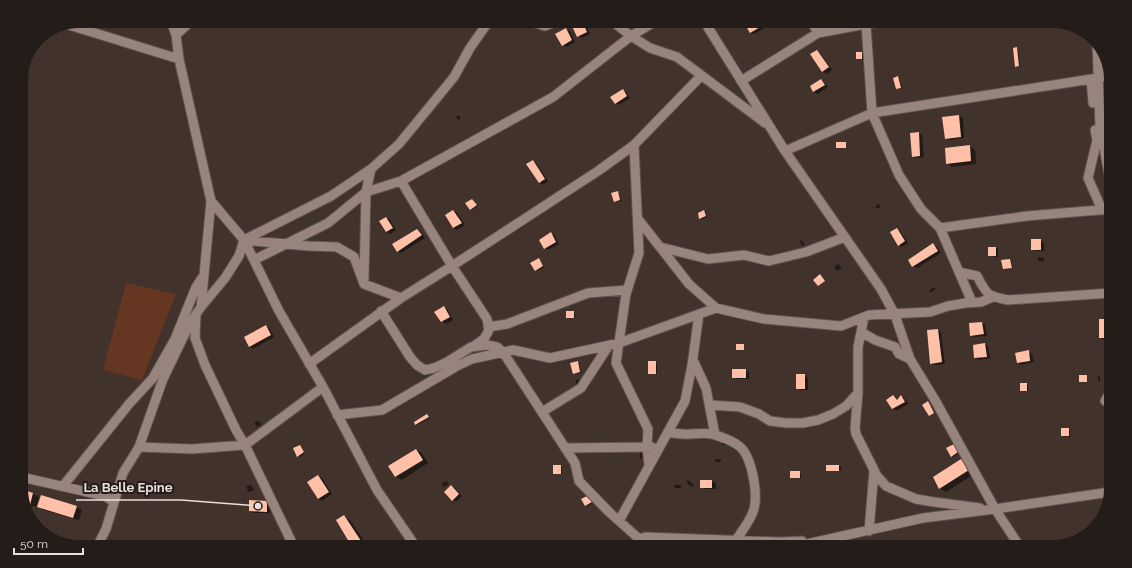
<svg xmlns="http://www.w3.org/2000/svg" width="1132" height="568" viewBox="0 0 1132 568" font-family="Raleway,sans-serif">
<rect width="100%" height="100%" fill="#41322c"/>
<path fill="#653723" d="M126 283 176 294 142 380 103 370Z"/>
<path fill="#0007" d="M581 21 585 23 590 34 582 38 578 36Z
M755 21 761 22 765 28 754 34 750 32Z
M126 22H135L136 23V24H127L126 23Z
M566 29 570 31 575 42 566 47 563 45Z
M1016 48 1018 49 1020 66 1017 67 1016 66Z
M817 51 820 53 832 70 827 74 823 72 812 54Z
M862 53 863 54V60L857 59Z
M898 77 899 78 902 89 897 88Z
M821 80 824 82 828 87 818 94 814 92 811 86Z
M623 90 626 92 630 98 619 105 615 103Z
M458 115 461 118 458 120 456 117Z
M959 116 963 118 964 138 950 140 946 138Z
M919 133 922 135 924 157 917 158 913 156Z
M970 146 975 150 976 164 952 167 947 163Z
M533 161 536 163 548 181 543 185 539 182Z
M618 192 619 193 621 201 616 202 614 201Z
M472 200 478 206 472 210 470 209Z
M878 204 881 206 878 209 875 207Z
M454 211 457 213 465 225 457 230 453 228Z
M704 212H706L707 217 702 219 700 218Z
M386 218 390 220 396 230 390 234 386 232Z
M897 229 900 231 908 243 902 247 898 245Z
M417 230 421 232 425 238 401 253 398 251Z
M551 233 554 235 559 244 548 250 545 248Z
M800 240 803 241 805 246 801 245Z
M1041 240 1044 243V251H1036L1032 249Z
M933 245 937 247 941 253 917 268 913 266Z
M989 248H998V257L989 256Z
M1038 257 1044 258V261H1038Z
M540 260 544 267 537 271 536 270Z
M1010 260 1011 261 1013 268 1005 269H1004Z
M838 264 842 268 837 271 834 267Z
M933 287 936 289 931 292H930L929 291Z
M444 307 447 309 453 320 446 324 442 321 436 312Z
M574 312 575 313V318H567Z
M1111 320V340H1104L1100 338Z
M982 323 985 325 987 336 974 337 971 335Z
M266 326 269 328 274 337 253 349 250 347 245 338Z
M937 330 941 332 945 364 935 365 931 363Z
M984 344 988 346 990 358 979 360 975 358Z
M1029 351 1032 354 1034 362 1021 365 1018 363Z
M578 362 579 363 581 373 576 374 574 373Z
M655 362 657 363V374H651Z
M745 370 749 372V379H736L733 377Z
M804 375 808 378V390H800L797 388Z
M1098 375 1100 376V382L1098 381Z
M576 380H582L583 384H577L576 383Z
M1027 384 1028 385V391H1022Z
M893 396 898 400 901 396 904 398 908 404 896 411 893 408 888 400Z
M428 416 430 418 418 425 416 424 415 422Z
M258 421 262 424 257 427 254 422Z
M1069 429 1070 430V437L1062 436Z
M722 443H729L731 445H722Z
M954 445 959 453 953 457 952 456Z
M301 447 305 453 300 457 298 456Z
M416 450 422 453 428 463 402 480 396 477 390 466Z
M640 452 643 453V458H640Z
M715 459H719L721 460V462H715Z
M961 460 967 463 974 474 946 492 940 489 935 478Z
M561 466H562V474H554Z
M827 466H839L841 467V471H829L827 470Z
M799 472 801 473V478H791Z
M318 476 322 478 332 494 322 501 318 499Z
M688 480 694 485 692 487 686 482Z
M446 481 449 484 444 487 441 484Z
M701 481H712L716 483V489H705L701 487Z
M251 485 252 486 254 490 249 492 248 491 246 486Z
M674 485H680L681 486V488H675L674 487Z
M451 486 455 488 462 496 456 502 453 500Z
M21 490 33 494 39 497 36 507 25 504Z
M590 497 593 503 587 506H585Z
M267 502 270 504V513H253L250 511Z
M38 506 77 507 82 510 79 520 44 510Z
M344 517 350 520 368 547H353Z
M227 545 230 547H210Z"/>
<path fill="#ffc0a7" d="M580 21H582L587 32 577 37 572 26Z
M753 21H759L762 26 750 33 746 26Z
M566 28 572 40 562 46 555 34Z
M1017 47 1019 66 1015 67 1013 48Z
M817 50 829 67 822 72 810 54Z
M856 52H862V59H856Z
M898 76 901 88 896 89 893 78Z
M821 79 825 85 813 92 810 86Z
M623 89 627 96 615 104 610 97Z
M959 115 961 137 945 139 942 117Z
M919 132 920 156 912 157 910 133Z
M836 142H846V148H836Z
M970 145 971 161 946 164 945 148Z
M533 160 545 179 539 183 526 164Z
M618 191 620 200 614 202 611 193Z
M472 199 477 205 470 210 465 203Z
M453 210 462 223 453 228 445 215Z
M704 210 706 216 699 219 698 213Z
M386 217 393 228 386 232 379 221Z
M897 228 905 241 898 246 890 232Z
M417 229 422 235 397 252 392 244Z
M551 232 556 242 544 249 539 240Z
M1031 239H1041V250H1031Z
M933 243 938 251 912 267 908 260Z
M988 247H996V256H988Z
M539 258 543 266 535 271 530 263Z
M1010 259 1012 268 1003 269 1001 260Z
M820 274 825 281 818 286 813 280Z
M444 306 450 317 441 322 434 312Z
M566 311H574V318H566Z
M1099 319H1111V338H1099Z
M982 322 984 334 970 336 969 323Z
M266 325 271 335 249 347 244 337Z
M938 329 942 362 930 364 927 330Z
M985 343 987 357 974 358 973 345Z
M736 344H744V350H736Z
M1029 350 1030 361 1017 363 1015 353Z
M578 361 580 372 573 374 570 363Z
M648 361H656V374H648Z
M732 369H746V378H732Z
M796 374H805V389H796Z
M1079 375H1087V382H1079Z
M1020 383H1027V391H1020Z
M893 395 897 400 901 395 905 402 892 409 886 400Z
M928 401 934 413 929 416 922 405Z
M427 414 429 417 415 425 414 422Z
M1104 420H1110L1111 430 1106 431Z
M1061 428H1069V436H1061Z
M1106 436H1111V456L1109 457Z
M954 444 958 452 951 457 946 448Z
M300 445 304 452 297 457 293 448Z
M416 449 423 460 395 477 388 466Z
M961 459 969 470 939 489 933 477Z
M553 465H561V474H553Z
M826 465H839V471H826Z
M790 471H800V478H790Z
M318 475 329 492 318 499 307 482Z
M700 480H712V488H700Z
M451 485 459 494 452 501 444 492Z
M21 489 33 493 30 505 25 503 21 493Z
M41 495 77 506 73 518 37 507Z
M589 495 592 502 585 506 581 499Z
M249 500 267 501V512L249 511Z
M344 515 365 547H352L336 520Z"/>
<g fill="none" stroke-linecap="round" stroke-linejoin="round">
<g stroke="#5d514c" stroke-width="11">
<path id="minor" d="M171 21 176 35 179 59 211 201 201 307
M529 21 545 26 557 21
M612 21 631 36 650 48 677 57 765 123
M704 21 785 151 881 289 895 315 910 359 935 400 995 509 1020 547
M866 24 872 113 899 175 921 209 940 228 972 302
M69 25 179 59
M818 33 866 24 890 21
M176 35 191 21
M1097 43 1100 127 1111 185
M1102 61 1105 77H1111
M1091 79 1093 103
M741 81 818 33 811 21
M1095 130 1097 140 1088 178 1102 210
M785 151 872 113 1098 78
M401 181 452 266 487 319 489 330 484 339 474 346
M211 201 244 240 279 311 323 387 377 490 416 547
M638 219 689 284 716 308
M940 228 1027 216 1111 209
M244 240 308 246 337 247 354 257 364 284 401 298
M660 247 708 259 744 255 769 261 806 252 845 237
M254 260 328 223 366 192 401 181 553 97 631 36 656 21
M959 272 977 276C987 295 987 296 1008 300L1111 293
M364 279 366 192 371 169
M381 311 410 357 417 365 425 370 434 368 447 362 471 347 487 345 497 347 503 352 575 463 579 481 609 512 637 537 663 547
M196 314 195 338 205 365 236 430 245 445 294 547
M488 327 507 324 588 293 627 290
M861 332 875 340 895 347 899 354 910 359
M693 360 706 388 715 435
M309 364 401 298 452 266 598 171 634 145
M858 393 855 428 856 434 877 476 886 486 916 499 934 502 980 508
M1105 401 1111 391
M710 405 740 407 759 414 770 421 786 423H803L818 420 833 414 846 406 858 393V347L864 317
M542 412 581 388 609 345
M337 415 382 410 457 366 472 359 513 350 550 358 619 343 716 308 764 319 841 326 869 315 930 312 948 306 966 303 981 302 993 297
M668 432C673 433 678 434 683 434 692 435 702 432 711 434 717 435 733 441 739 446 752 456 758 493 754 509 751 520 742 531 736 540
M139 447 192 449 245 445 323 387
M565 448 652 447
M649 466 647 447 648 429 616 363 626 294 639 253 634 145 701 76
M21 477 105 496 114 502
M63 486 129 404 153 378 175 339 196 287 202 278
M619 521 685 401 692 365 699 314
M869 531 874 471
M645 537 779 542 802 541
M97 547 106 529 123 473 139 447 163 379 190 323 201 307 225 278 239 256 244 240 331 196 371 169 399 144 454 77 470 48 489 21
M793 547 923 518 995 509 1110 492"/>
</g>
<use href="#minor" stroke="#96847d" stroke-width="9"/>
</g>
<path d="M0 0H1132V568H0ZM79 28H1053A51 51 0 0 1 1104 79V489A51 51 0 0 1 1053 540H79A51 51 0 0 1 28 489V79A51 51 0 0 1 79 28Z" fill="#231c19" fill-rule="evenodd"/>
<path fill="none" stroke="#e9dfdb" stroke-width="1.5" d="M258 506L181 500H76"/>
<circle fill="#e9dfdb" stroke="#231c19" stroke-width="1.5" cx="258" cy="506" r="4"/>
<g font-size="13" text-anchor="middle" font-weight="bold" fill="#e9dfdb" stroke="#231c19" stroke-width="4" stroke-linejoin="round" paint-order="stroke">
<text x="128" y="492">La Belle Epine</text>
</g>
<path d="M14 548v6h69v-6" fill="none" stroke="#e9dfdb" stroke-width="2"/>
<text x="20" y="548" font-size="12" fill="#e9dfdb" stroke="#231c19" stroke-width="3" paint-order="stroke">50 m</text>
</svg>
